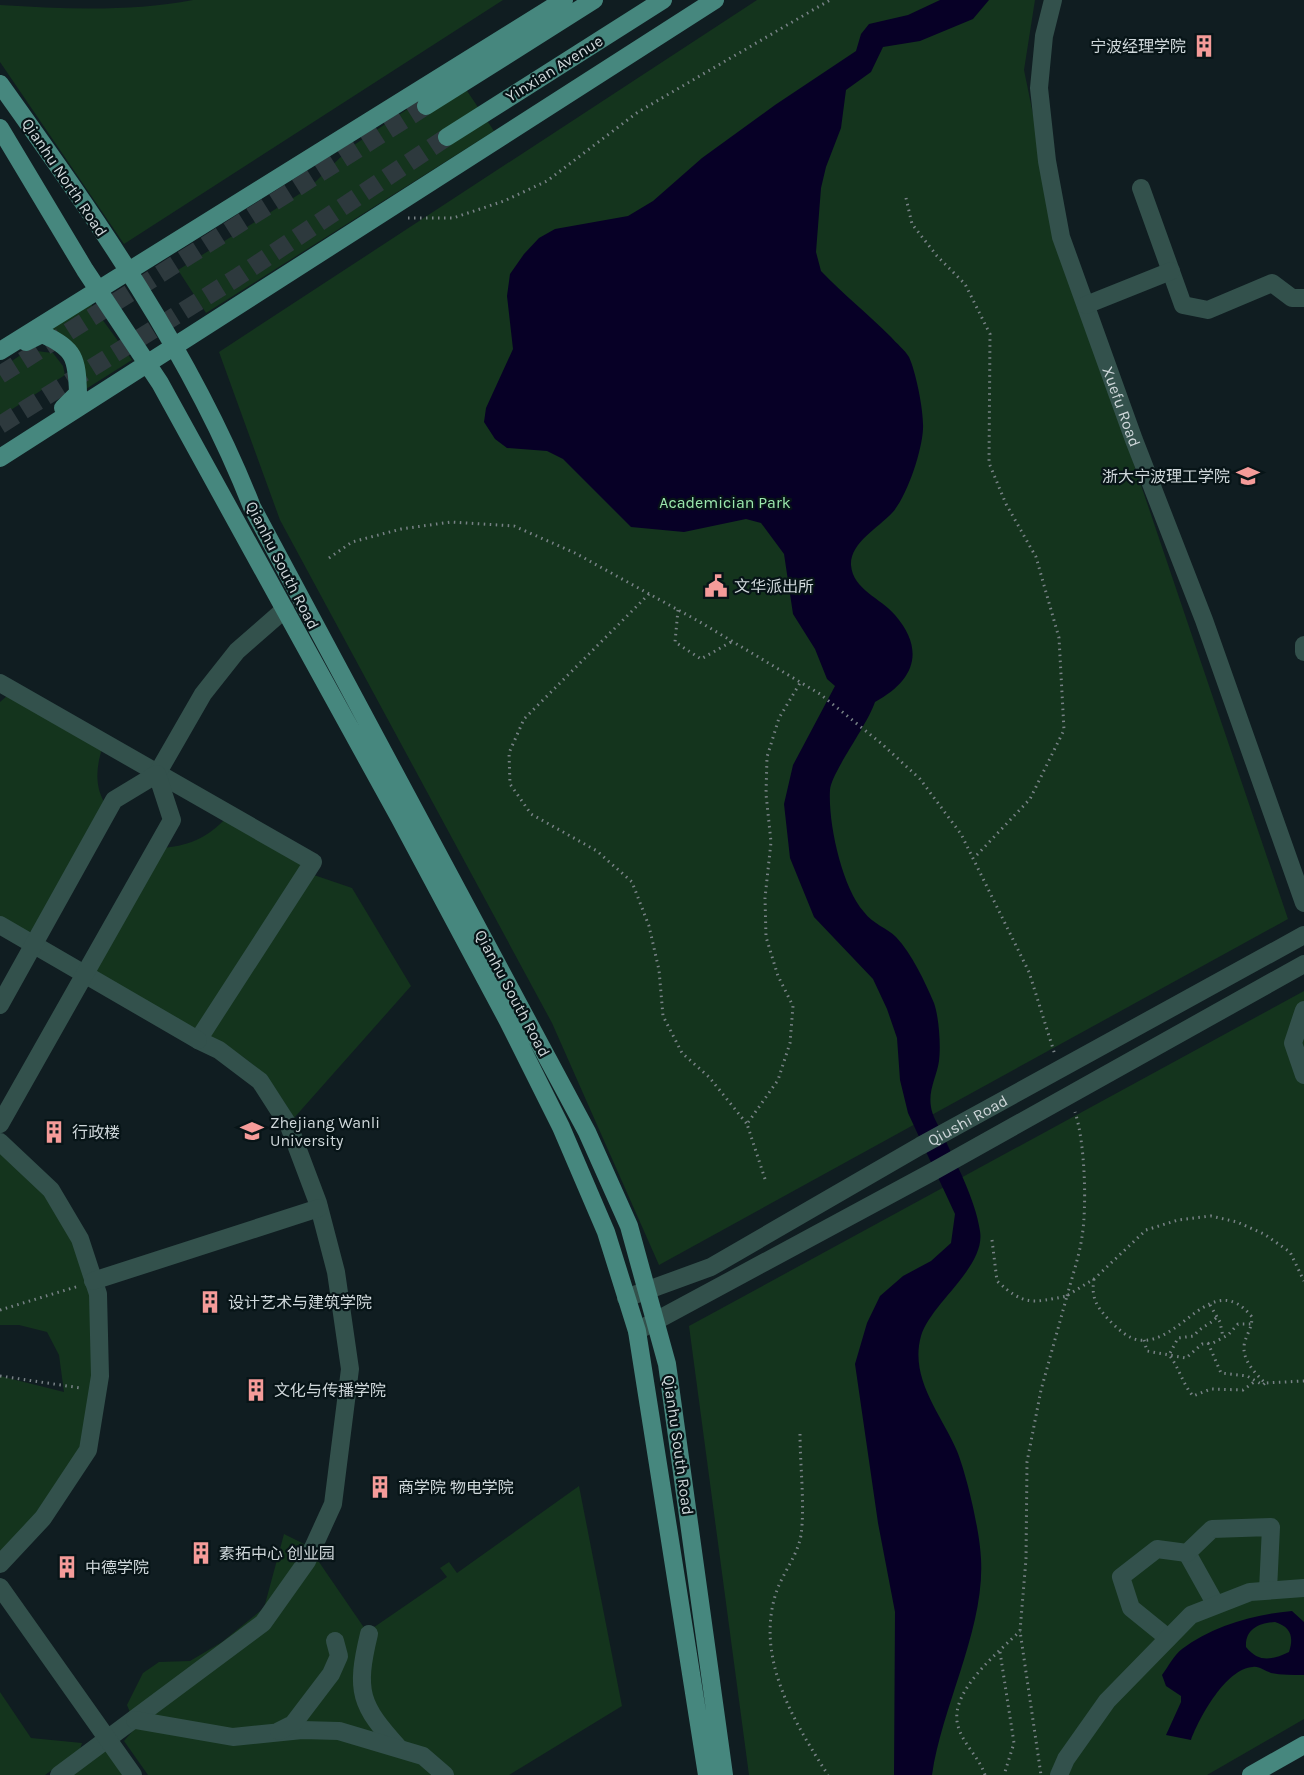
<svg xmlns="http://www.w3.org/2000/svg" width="1304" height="1775" viewBox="0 0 1304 1775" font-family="Karla,'Noto Sans SC',sans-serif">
<rect width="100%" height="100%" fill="#101d21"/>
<path fill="#14341d" d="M193 0H503L124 244 0 62V5C64 9 130 12 193 0Z
M757 0H1035L1024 70 1060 246 1288 919 659 1265 552 1023 280 520 219 352Z
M457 76 494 131 206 313 178 270 309 188 351 147Z
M88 300 132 360 86 389 46 330Z
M28 350 53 353 63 366 65 375 0 417V369Z
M8 695 103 746C96 766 94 787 106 805L33 931 26 933 0 918V702Z
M227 817 302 860V866L199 1033 90 970 159 848C187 847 208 838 227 817Z
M311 874 352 888 411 986 294 1118C268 1075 253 1058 207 1037Z
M1304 991V1719L1207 1775H749L689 1326Z
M0 1151 49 1192 77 1239 93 1293 95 1373 85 1447 41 1513 0 1555V1376L64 1392 59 1355 47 1332 19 1325H0Z
M579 1486 622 1706 509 1775H148L124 1741 136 1727 127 1705 143 1673 159 1662 190 1661 222 1642 264 1608 284 1534 308 1546 367 1632 447 1577 440 1568 449 1562 457 1573Z
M0 1692 31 1738 82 1743 80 1750 45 1775H0Z
M109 1740 133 1775H59Z"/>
<path fill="#070026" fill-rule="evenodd" d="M940 0H989L973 19 920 41 883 47 871 72 846 90 841 128 826 167 821 188 816 252 821 271C843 294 868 314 891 337 896 343 905 350 909 357 916 372 924 412 923 429 922 451 907 497 892 513 878 528 850 543 851 565 853 590 881 598 895 615 926 651 914 681 875 702 867 726 831 773 830 790 828 823 842 887 864 912 873 924 887 928 896 937 912 954 925 982 934 1003 939 1017 941 1046 939 1061 937 1076 928 1090 931 1107 932 1115 938 1125 942 1133 956 1164 975 1198 980 1231 986 1267 931 1303 921 1336 909 1379 942 1415 957 1451 967 1476 980 1532 981 1559 985 1628 942 1706 932 1775H894L895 1612 878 1523 855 1364 867 1323 880 1296 903 1276 931 1261 951 1243 955 1214 908 1113 900 1080 897 1038 887 1009 873 979 814 917 790 858 784 804 793 765 835 686 827 679 815 649 793 614 784 554 761 523 746 519 684 532 631 527 563 459 547 451 507 448 495 439 484 422 486 408 513 349 507 296 510 274 524 254 539 238 555 229 628 216 653 201 702 158 775 105 856 51 861 34 869 24 908 15Z
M1292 1611 1304 1622V1675C1293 1675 1281 1675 1271 1673 1265 1671 1259 1666 1253 1667 1226 1668 1199 1718 1191 1740L1166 1735 1181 1702V1696L1166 1686 1162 1675C1168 1667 1174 1655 1182 1649 1212 1626 1256 1614 1292 1611ZM1275 1622C1291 1627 1294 1637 1289 1652 1272 1660 1259 1663 1246 1647 1245 1629 1259 1623 1275 1622Z"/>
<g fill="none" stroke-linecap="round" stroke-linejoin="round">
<path stroke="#2d393d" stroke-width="18" stroke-dasharray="18 9" stroke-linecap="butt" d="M0 375 426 106
M0 425 236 278 447 137"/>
<path stroke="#788286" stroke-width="3" stroke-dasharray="1.5 4.5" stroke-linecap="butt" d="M906 198 912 224 937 256 965 284 990 334 989 463 1006 504 1036 557 1059 638 1064 730 1030 799 974 858
M408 218H453L504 201 547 181 638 112 830 0
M329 558 352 542 401 529 451 522 514 526 575 553 700 622 820 694 882 744 920 779 961 834 1029 972 1055 1055
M649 594 524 719 509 753 510 784 531 814 597 851 632 882 649 926 659 970 663 1016 682 1053 709 1077 747 1124
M678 610 675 642 701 659 731 642
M765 1179 747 1124 778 1080 790 1043 793 1006 778 976 766 937 765 898 771 842 766 794 767 757 779 718 800 683
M992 1240 997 1281C1024 1306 1032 1303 1067 1296L1041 1390 1027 1462 1026 1559 1020 1631 1041 1775
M1094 1279C1091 1297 1096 1306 1109 1320 1116 1327 1128 1339 1139 1340 1181 1346 1212 1267 1252 1317 1252 1327 1248 1332 1245 1341 1240 1358 1254 1372 1265 1383L1304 1381
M1068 1295 1094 1279 1146 1230 1178 1220 1211 1216 1237 1222 1264 1234 1290 1252 1304 1281
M1067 1296C1072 1277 1079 1257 1082 1237 1087 1206 1085 1142 1075 1112
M1210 1305 1220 1322 1223 1337
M0 1310 79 1286
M1216 1318C1208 1326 1200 1327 1194 1336L1178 1338 1169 1355C1179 1367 1182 1383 1193 1396L1211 1389 1243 1390 1254 1382
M1144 1340 1147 1351 1186 1358 1202 1344 1213 1343 1228 1335 1238 1324H1252
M1208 1343 1221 1373 1247 1376 1263 1385 1265 1383
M0 1376 81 1388
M800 1434C800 1465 805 1506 801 1535 798 1555 782 1574 776 1593 755 1658 794 1722 828 1775
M1000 1652 1014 1743 1004 1775
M985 1775C979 1756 960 1742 957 1721 953 1688 999 1652 1020 1631"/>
<g stroke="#33514c" stroke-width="18">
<path id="s1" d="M1053 0 1044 36 1039 88 1047 161 1061 237 1134 440 1204 620 1304 903"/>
<path d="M1141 188 1183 305 1208 310 1272 283 1292 298H1304"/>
<path d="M1086 305 1171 271"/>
<path d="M1304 645V652"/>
<path d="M0 683 313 862 198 1040 219 1050 260 1081 289 1126 318 1203 336 1272 350 1369 333 1504 307 1561 263 1623 59 1775"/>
<path d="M157 774 203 694 237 651 285 609"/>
<path d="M0 925 198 1040"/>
<path d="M0 1005 114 800 157 774 172 820 0 1124"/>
<path d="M1304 1010 1293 1043 1304 1075"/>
<path d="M0 1142 51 1190 80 1239 98 1294 100 1376 88 1450 43 1518 0 1564"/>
<path d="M93 1281 319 1208"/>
<path id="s2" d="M626 1298 711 1267 920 1146 1304 935"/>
<path d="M637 1331 932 1172 1304 964"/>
<path d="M1187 1553 1216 1605"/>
<path d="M0 1587 133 1775"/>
<path d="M369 1634C355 1692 360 1705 399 1748"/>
<path d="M1168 1638 1131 1608 1121 1577 1157 1549 1187 1553 1212 1529 1271 1527 1268 1590"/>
<path d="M135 1720 233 1737 302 1730 339 1731 423 1756 445 1775"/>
<path d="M279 1731 293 1724 331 1674 339 1656 335 1641"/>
<path d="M1059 1775 1066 1759 1107 1701 1191 1615 1250 1592 1304 1588"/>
</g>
<path stroke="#46877e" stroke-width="18" d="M0 84C95 217 192 354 252 507L587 1132 629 1226 667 1364 724 1775
M426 106 594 0
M0 128 85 270 160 383 399 817 508 1021 561 1127 606 1232 637 1331 707 1775
M447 137 663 0
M26 342 42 334C75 348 77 359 78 393L63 408
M0 351 564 0
M0 458 715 0
M1251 1775 1304 1745"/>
</g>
<defs>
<g id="building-bare" transform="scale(1.8)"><path d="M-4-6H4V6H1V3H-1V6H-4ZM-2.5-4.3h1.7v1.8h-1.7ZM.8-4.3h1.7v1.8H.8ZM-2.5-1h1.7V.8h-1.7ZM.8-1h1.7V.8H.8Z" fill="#f59b99" stroke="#071417" stroke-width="2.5" paint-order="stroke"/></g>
<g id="university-bare" transform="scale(1.8)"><path d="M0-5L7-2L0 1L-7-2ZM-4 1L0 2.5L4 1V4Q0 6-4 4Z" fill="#f59b99" stroke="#071417" stroke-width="2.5" paint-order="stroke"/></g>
<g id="civic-bare" transform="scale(1.8)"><path d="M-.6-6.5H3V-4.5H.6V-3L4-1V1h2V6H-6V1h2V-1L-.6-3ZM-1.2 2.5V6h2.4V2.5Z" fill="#f59b99" stroke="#071417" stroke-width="2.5" paint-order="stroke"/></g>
</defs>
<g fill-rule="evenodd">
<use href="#building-bare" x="1204" y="46"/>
<use href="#university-bare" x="1248" y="476"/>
<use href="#civic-bare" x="716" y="586"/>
<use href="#university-bare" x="252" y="1131"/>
<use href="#building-bare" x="54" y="1132"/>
<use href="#building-bare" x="210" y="1302"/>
<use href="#building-bare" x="256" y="1390"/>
<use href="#building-bare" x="380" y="1487"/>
<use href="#building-bare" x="201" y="1553"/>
<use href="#building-bare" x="67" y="1567"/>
</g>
<g text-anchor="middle" stroke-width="4.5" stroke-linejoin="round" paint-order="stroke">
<g font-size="16" fill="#cfd7da" stroke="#071417" text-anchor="start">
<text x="1186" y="52" text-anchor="end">宁波经理学院</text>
<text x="1230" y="482" text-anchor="end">浙大宁波理工学院</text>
<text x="734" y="592">文华派出所</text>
<text x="270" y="1128">Zhejiang Wanli<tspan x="270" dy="18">University</tspan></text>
<text x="72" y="1138">行政楼</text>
<text x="228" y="1308">设计艺术与建筑学院</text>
<text x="274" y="1396">文化与传播学院</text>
<text x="398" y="1493">商学院 物电学院</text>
<text x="219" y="1559">素拓中心 创业园</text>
<text x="85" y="1573">中德学院</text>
</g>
<g font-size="16" fill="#cfd7da" stroke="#071417">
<text transform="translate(554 68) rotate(-32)" y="6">Yinxian Avenue</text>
<text transform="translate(65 177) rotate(56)" y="6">Qianhu North Road</text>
<text dy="6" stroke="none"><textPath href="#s1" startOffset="420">Xuefu Road</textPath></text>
<text transform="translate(283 565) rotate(63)" y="6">Qianhu South Road</text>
<text transform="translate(513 993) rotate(62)" y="6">Qianhu South Road</text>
<text dy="6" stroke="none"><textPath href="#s2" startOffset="386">Qiushi Road</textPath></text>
<text transform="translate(679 1445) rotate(82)" y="6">Qianhu South Road</text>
</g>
<g font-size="16" fill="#9be7ad" stroke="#071417">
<text x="725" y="508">Academician Park</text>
</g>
</g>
</svg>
